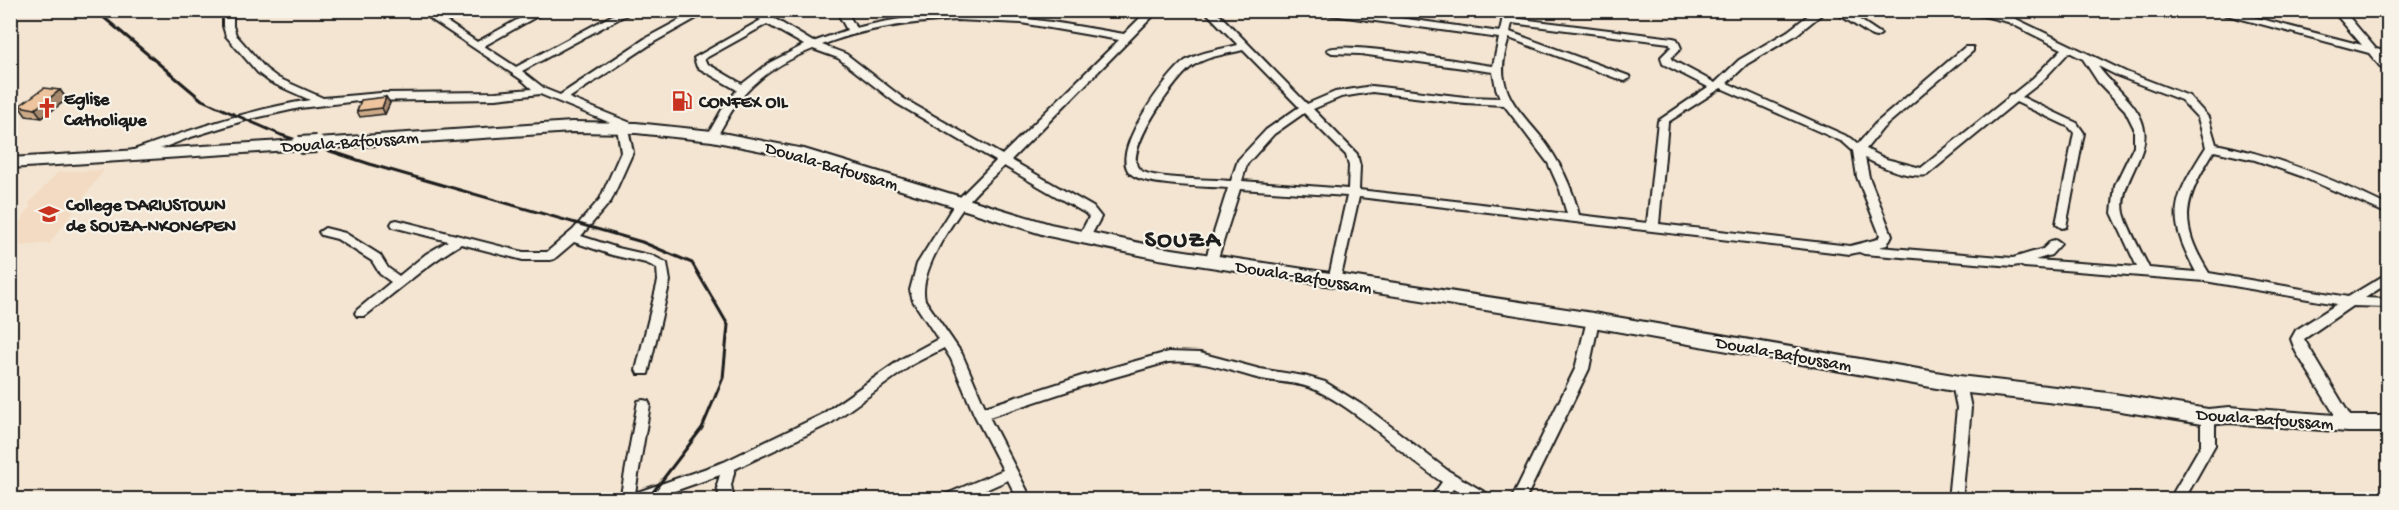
<svg xmlns="http://www.w3.org/2000/svg" width="2399" height="510" viewBox="0 0 2399 510" font-family="'Gochi Hand',sans-serif">
<rect width="100%" height="100%" fill="#f4e5d2"/>
<filter id="ink" filterUnits="userSpaceOnUse"><feTurbulence type="fractalNoise" baseFrequency=".0167" numOctaves="2"/><feDisplacementMap in="SourceGraphic" scale="12" xChannelSelector="R" yChannelSelector="G"/><feConvolveMatrix kernelMatrix="1 2 1 2 8 2 1 2 1" color-interpolation-filters="sRGB"/></filter>
<g filter="url(#ink)">
<path fill="#f2dbc2" d="M104 170 50 243 22 246 14 242 11 235 30 207 29 203 58 172Z"/>
<g fill="none" stroke-linecap="round" stroke-linejoin="round">
<g stroke="#1c1c1c" stroke-width="4">
<path id="minor" d="M223 10H233V26L236 35 266 69 278 78 323 98 381 93 496 92 532 89 522 80 417 10H429L477 42 535 10H548L484 46 516 67 622 10H635L522 71 545 89 560 95 646 38 698 10H711L654 42 569 98 636 125 637 127 632 130 628 129 633 152 611 201 581 236 618 248 653 256 667 263 670 281 648 374H638L636 370 658 281 657 268 646 263 612 255 574 242 554 259 550 260H523L461 244C426 265 397 291 365 316H357L355 313 357 310 391 282 380 274 372 261 337 239 321 235 319 232 325 228 345 233 380 255 388 268 399 276 426 254 448 241 393 227 391 224 393 221 397 220 523 252H547L573 230 600 199 621 152 617 128 618 126 540 94 496 99 358 101 300 108 246 120 191 137 136 158H128L126 155 128 152C187 131 247 110 310 100L270 82 258 73 226 36 223 26Z
M747 10H760L813 42 847 30 836 10H846L856 28C950 3 1031 18 1124 34L1148 10H1159L1011 160 1093 207 1101 217 1088 241 1084 242 1078 238 1089 217 1085 213 1004 166C991 179 975 192 964 207 949 228 918 274 925 300L962 354 985 407 1082 376 1168 352 1200 353 1260 369 1304 376 1325 382 1367 408 1447 470 1491 496 1493 500H1472L1453 489 1445 500H1429L1442 482C1399 453 1363 413 1316 390 1297 381 1273 383 1253 377 1225 369 1198 359 1168 362L1083 386 989 417 1032 500H1018L1008 480 963 500H940L942 496 1003 470 974 414 951 359 944 348 913 364 831 423 735 469 731 485 734 500H720L717 485 720 475 649 500H620L638 401 643 400 648 401 650 405 635 493 724 462 821 415 903 358 938 339 913 301 910 290 917 264 957 200 996 161 896 103 838 58 813 49C785 60 756 78 738 102 729 114 723 126 716 138H708L707 136 723 108 737 90 697 67 694 58 761 20ZM957 20 1021 23 1119 40 1002 155 904 99 846 54 822 45C864 28 910 22 957 20ZM767 24 804 45 769 63 742 84 706 63 704 59Z
M1204 10H1215L1307 104 1335 92 1372 86 1465 97 1500 98 1496 88 1493 72 1360 54 1332 53 1327 50C1340 40 1468 63 1493 66L1499 38 1317 13 1312 10H1342L1500 32 1504 10H1514L1513 18 1673 38 1677 39 1681 48 1671 58 1672 60 1715 83 1739 60 1788 31 1815 10H1827L1796 35 1747 64 1727 83 1851 138 1858 144 1875 124 1965 47H1973V51L1883 128 1866 149 1886 159 1921 168 2008 98 2009 95 2013 94 2033 78 2062 49 2008 22 1959 10H1980L2014 18 2126 72 2189 96 2208 117 2216 144C2277 156 2333 179 2388 206V214L2298 175 2255 160 2214 151C2184 200 2177 222 2209 273L2348 297 2388 273V283L2365 298 2388 299V307L2352 306 2304 339 2355 424 2353 428 2348 429 2343 428 2296 352 2291 339 2296 330 2337 304 2205 281 2024 267 2019 265 2013 266 1864 254 1859 252 1850 254 1359 197 1340 281 1334 285 1328 281 1347 196 1240 189 1217 261 1215 264H1207L1205 261 1228 188C1207 186 1144 187 1130 173 1109 153 1167 74 1185 61 1200 52 1221 49 1238 45ZM1512 23 1669 43 1671 47 1661 57 1663 64 1708 87 1658 121 1647 223 1579 215C1572 186 1559 160 1541 137 1527 119 1508 103 1504 79 1501 66 1505 51 1509 38L1621 80 1625 81 1630 78 1629 76 1510 32ZM1243 50 1299 107 1266 130 1238 160 1231 181C1212 179 1153 180 1140 170 1120 155 1178 74 1194 65 1208 56 1227 54 1243 50ZM2069 52 2083 59 2098 82 2125 110 2134 128V146L2115 185 2112 213 2137 267 2035 260 2051 255 2061 244 2055 240 2051 241 2043 249 2013 258 1879 247 1887 245 1892 235 1869 177 1865 158C1881 167 1908 178 1927 175L2016 102 2069 127 2074 133 2056 224 2062 228 2066 227 2084 133 2077 123 2022 97 2041 82ZM2098 66 2118 76 2181 100 2198 118 2206 147C2173 199 2165 215 2196 272L2149 268C2143 255 2127 226 2124 213 2118 183 2149 157 2144 129 2140 104 2112 87 2098 66ZM1721 88 1843 142 1853 151 1857 177 1880 235 1878 239 1850 246 1659 224 1668 122ZM1372 92 1465 103 1504 105 1548 163 1560 190 1567 214 1359 190 1360 166 1357 154 1313 109 1341 97ZM1304 113 1346 155 1349 166 1348 189 1242 181 1247 164 1274 134Z
M1832 10H1845L1881 34 1876 37 1872 36Z
M2208 10H2226L2362 45 2332 10H2343L2376 49 2388 52V58L2383 57 2388 63V72L2384 71 2369 53Z
M1593 315 1597 317 1599 320 1589 369 1525 500H1511L1575 369 1587 320 1589 317Z
M1959 379 1964 380 1966 384 1971 408 1962 500H1948L1957 408 1952 384 1954 380Z
M2208 412 2213 413 2215 417V445L2184 500H2169L2201 445V417L2203 413Z"/>
</g>
<g stroke="#1c1c1c" stroke-width="4">
<path id="highway" d="M572 122 636 123 712 131 804 149 1050 224 1159 247 1593 313 1959 376 2108 393 2208 409 2229 407 2348 416H2388V432H2348L2229 423 2208 425 2108 409 1959 392 1593 327 1159 259 1048 236 802 159 712 141 636 133 572 132 317 149 309 144 317 139Z
M299 140 305 141 307 145 305 149 10 168V158Z"/>
</g>
<use href="#minor" fill="#f7f3e8" fill-rule="evenodd"/>
<use href="#highway" fill="#f7f3e8" fill-rule="evenodd"/>
<path stroke="#1c1c1c" stroke-width="3" d="M95 10 202 100 281 135 376 166 642 242 692 263 728 325 723 378 702 428 647 500"/>
<g stroke="#1c1c1c" stroke-width="20" stroke-linecap="butt">
<path id="highway-bridge" d="M299 145 317 144"/>
</g>
<use href="#highway-bridge" stroke="#f7f3e8" stroke-width="16"/>
</g>
<path fill="#cca987" stroke="#1c1c1c" stroke-width="1.5" d="M60 90 67 99 42 118 26 116 19 106Z
M386 97 390 103 385 114 360 117 357 111Z"/>
<path fill="#a6896e" stroke="#1c1c1c" stroke-width="1.5" d="M60 90 67 99 42 118 35 109Z
M386 97 390 103 385 114 382 108Z"/>
<path fill="#edc49d" stroke="#1c1c1c" stroke-width="1.5" d="M44 88 60 90 35 109 19 106Z
M386 97 382 108 357 111 361 100Z"/>
</g>
<defs>
<g id="fuel-bare" transform="scale(1.62)"><path d="M-5.5-6h7V0h2V4h1.3V-2.5L3-4.5l.8-.8L6-3V5H2.5V1h-1V6h-7ZM-4.2-4.7v3.2H.2V-4.7Z" fill="#c8321e" stroke="#f7f3e8" stroke-width="2.5" paint-order="stroke"/></g>
<g id="church-bare" transform="scale(1.62)"><path d="M-1.2-6h2.4v3.5h3.3v2.4h-3.3V6h-2.4V-.1h-3.3v-2.4h3.3Z" fill="#c8321e" stroke="#f7f3e8" stroke-width="2.5" paint-order="stroke"/></g>
<g id="school-bare" transform="scale(1.62)"><path d="M0-5L7-2L0 1L-7-2ZM-4 1L0 2.5L4 1V4Q0 6-4 4Z" fill="#c8321e" stroke="#f7f3e8" stroke-width="2.5" paint-order="stroke"/></g>
</defs>
<g fill-rule="evenodd">
<use href="#fuel-bare" x="682" y="101"/>
<use href="#church-bare" x="47" y="108"/>
<use href="#school-bare" x="49" y="214"/>
</g>
<g text-anchor="middle" stroke-width="4.5" stroke-linejoin="round" paint-order="stroke">
<g font-size="18" font-weight="bold" fill="#1c1c1c" stroke="#f7f3e8" text-anchor="start">
<text x="64" y="104">Eglise<tspan x="64" dy="21">Catholique</tspan></text>
<text x="699" y="107">CONFEX OIL</text>
<text x="66" y="210">College DARIUSTOWN<tspan x="66" dy="21">de SOUZA-NKONGPEN</tspan></text>
</g>
<g font-size="18" fill="#1c1c1c" stroke="#f7f3e8">
<text transform="translate(350 141) rotate(-4)" y="6">Douala-Bafoussam</text>
<text transform="translate(832 165) rotate(16)" y="6">Douala-Bafoussam</text>
<text transform="translate(1304 276) rotate(9)" y="6">Douala-Bafoussam</text>
<text transform="translate(1784 353) rotate(10)" y="6">Douala-Bafoussam</text>
<text transform="translate(2265 418) rotate(4)" y="6">Douala-Bafoussam</text>
</g>
<g font-size="24" font-weight="bold" letter-spacing="1.5" fill="#1c1c1c" stroke="#f7f3e8">
<text x="1183" y="246">SOUZA</text>
</g>
</g>
<rect width="2399" height="510" fill="none" stroke="#f7f3e8" stroke-width="36"/>
<rect x="18" y="18" width="2363" height="474" fill="none" stroke="#1c1c1c" stroke-width="2" filter="url(#ink)"/>
</svg>
